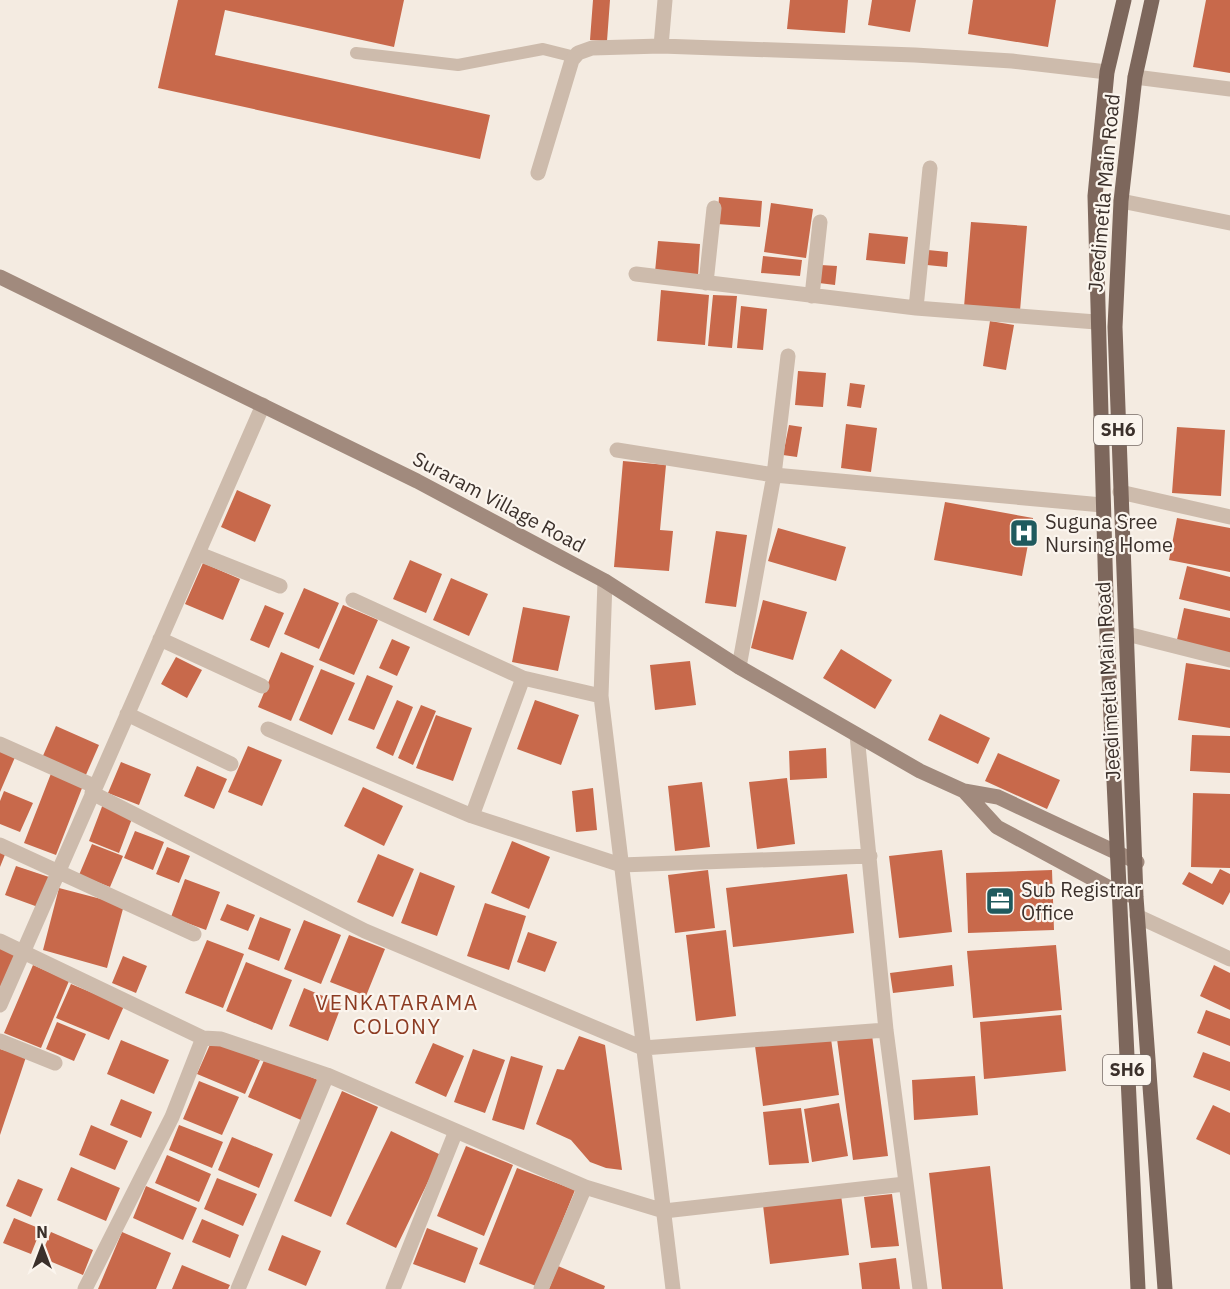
<svg xmlns="http://www.w3.org/2000/svg" width="1230" height="1289" viewBox="0 0 1230 1289" font-family="'IBM Plex Sans',sans-serif">
<rect width="100%" height="100%" fill="#f4ebe1"/>
<path fill="#c8694b" d="M178 0H404L394 47 225 10 215 55 490 115 480 159 158 88Z
M593 0H610L607 41 590 40Z
M790 0H848L845 33 787 29Z
M872 0H916L910 32 868 25Z
M973 0H1056L1048 47 968 34Z
M1206 0H1230V73L1193 67Z
M719 197 762 201 760 227 717 224Z
M771 203 813 209 806 258 764 252Z
M971 222 1027 226 1020 311 964 307Z
M869 233 908 237 905 264 866 260Z
M658 241 700 244 698 276 655 272Z
M928 250 948 252 947 267 927 265Z
M763 256 802 260 800 276 761 273Z
M821 265 837 266 835 285 819 283Z
M661 290 709 295 705 345 657 341Z
M713 295 737 296 732 348 708 346Z
M741 306 767 309 763 350 737 348Z
M990 321 1014 325 1006 370 983 366Z
M798 371 826 373 823 407 795 405Z
M850 383 865 385 861 408 847 406Z
M846 424 877 428 871 472 841 468Z
M789 425 802 427 797 457 783 455Z
M1177 427 1225 430 1221 496 1172 493Z
M623 461 666 465 660 530 673 531 669 571 614 567Z
M237 490 271 505 255 542 221 527Z
M945 502 1033 518 1022 576 934 560Z
M1177 518 1230 528V572L1169 560Z
M778 528 846 547 836 581 768 561Z
M716 531 747 535 736 607 705 603Z
M410 560 442 574 426 613 393 599Z
M203 563 240 579 223 620 185 604Z
M1187 566 1230 577V611L1179 599Z
M451 578 488 594 469 636 433 620Z
M304 588 339 603 319 649 284 634Z
M763 600 807 612 793 660 751 648Z
M265 605 284 613 269 648 250 640Z
M343 605 378 620 354 675 319 660Z
M523 607 570 616 558 671 512 662Z
M1184 608 1230 618V656L1176 644Z
M392 639 410 647 397 676 379 668Z
M841 649 892 680 875 709 823 678Z
M281 652 314 666 291 721 258 707Z
M176 657 202 670 187 698 161 684Z
M690 661 696 705 655 710 650 665Z
M1186 663 1230 670V728L1178 720Z
M321 669 355 683 332 735 299 720Z
M367 675 393 686 374 730 348 720Z
M397 700 413 707 393 756 376 748Z
M535 700 579 715 561 765 517 749Z
M421 705 436 711 413 765 398 758Z
M940 714 990 738 978 764 928 740Z
M436 715 472 728 453 781 416 768Z
M56 726 99 745 85 777 42 758Z
M1192 735 1230 736V773L1190 771Z
M248 746 282 760 262 806 228 792Z
M0 748 16 755 0 792Z
M826 748 827 778 790 780 789 751Z
M998 753 1060 780 1047 809 985 781Z
M121 762 151 774 139 805 108 793Z
M197 766 227 779 214 809 184 796Z
M52 771 84 783 56 855 24 843Z
M787 778 795 844 757 849 749 782Z
M702 782 710 847 675 851 668 786Z
M363 787 403 806 384 846 344 826Z
M593 788 597 830 576 832 572 791Z
M4 791 33 803 20 832 0 824V801Z
M1193 793 1230 794V868L1191 867Z
M103 804 133 816 119 853 89 841Z
M135 831 164 842 153 870 124 858Z
M512 841 550 857 529 909 491 893Z
M92 844 123 856 110 887 79 875Z
M167 847 190 856 179 883 156 874Z
M0 849 6 852 0 867Z
M942 850 952 932 899 938 889 856Z
M378 854 414 869 393 917 357 902Z
M16 866 49 877 38 907 5 895Z
M1220 869 1230 874V892L1223 905 1182 884 1189 872 1212 884Z
M708 870 715 928 675 933 668 875Z
M1052 870 1054 930 968 933 966 873Z
M420 872 455 886 437 936 401 923Z
M847 874 854 933 733 947 726 888Z
M185 879 220 892 206 930 171 917Z
M59 888 124 905 107 968 43 950Z
M485 903 526 916 509 970 467 956Z
M227 904 255 915 248 931 220 920Z
M260 917 291 929 279 961 248 949Z
M304 920 341 935 321 984 284 969Z
M726 930 736 1016 696 1021 686 935Z
M528 932 557 942 545 972 517 962Z
M349 935 385 949 366 996 330 982Z
M207 940 244 954 223 1008 185 993Z
M1056 945 1062 1010 973 1018 967 951Z
M0 946 16 953 0 988Z
M123 956 147 966 136 993 112 983Z
M246 962 292 980 272 1030 226 1011Z
M33 965 69 981 41 1048 4 1033Z
M952 965 954 986 893 993 890 973Z
M1214 965 1230 973V1010L1200 996Z
M71 984 124 1006 109 1040 56 1018Z
M304 988 342 1004 328 1041 289 1026Z
M1206 1010 1230 1019V1046L1197 1033Z
M1061 1015 1066 1071 984 1079 980 1022Z
M57 1022 86 1034 74 1061 46 1049Z
M872 1035 888 1156 853 1160 837 1039Z
M579 1036 605 1045 622 1170 606 1168 590 1162 571 1140 536 1124 557 1069 564 1070Z
M831 1039 839 1095 763 1106 755 1046Z
M121 1040 169 1060 154 1094 107 1074Z
M212 1040 260 1060 245 1094 197 1074Z
M433 1043 464 1056 446 1097 415 1083Z
M0 1049 26 1057 0 1135Z
M473 1049 505 1060 485 1113 454 1102Z
M1203 1052 1230 1062V1091L1193 1077Z
M511 1056 543 1066 524 1130 492 1120Z
M265 1058 318 1080 301 1120 248 1097Z
M975 1076 978 1115 914 1120 912 1080Z
M199 1081 239 1097 222 1135 183 1119Z
M342 1091 378 1107 331 1217 294 1201Z
M121 1099 152 1112 141 1138 110 1125Z
M839 1103 848 1156 812 1162 804 1109Z
M1213 1105 1230 1113V1155L1196 1139Z
M801 1108 809 1163 769 1165 763 1112Z
M91 1125 128 1141 115 1170 79 1155Z
M179 1125 223 1142 212 1168 169 1150Z
M391 1131 441 1155 396 1248 346 1224Z
M232 1137 273 1154 259 1188 218 1170Z
M466 1146 513 1165 484 1236 437 1216Z
M167 1155 211 1174 199 1202 155 1183Z
M990 1166 1003 1289H942L929 1173Z
M71 1167 120 1188 106 1221 57 1200Z
M517 1168 575 1190 536 1286 479 1264Z
M217 1178 257 1194 243 1226 204 1209Z
M18 1179 43 1189 31 1217 6 1206Z
M146 1186 197 1208 183 1240 133 1218Z
M892 1194 899 1246 871 1248 864 1197Z
M841 1195 849 1255 770 1264 763 1205Z
M14 1218 41 1229 31 1254 3 1243Z
M202 1219 239 1235 230 1258 192 1242Z
M427 1228 478 1248 465 1283 413 1264Z
M51 1232 93 1250 83 1275 40 1257Z
M122 1232 171 1253 156 1289H98Z
M282 1235 321 1251 306 1286 268 1270Z
M896 1258 900 1289H862L859 1263Z
M182 1265 230 1285 228 1289H172Z
M558 1266 605 1286 604 1289H549Z"/>
<g fill="none" stroke-linecap="round" stroke-linejoin="round">
<path stroke="#cdbbac" stroke-width="12" d="M356 53 458 65 543 49 575 57"/>
<path stroke="#cdbbac" stroke-width="15" d="M661 46 665 0
M1135 77 1230 89
M538 173 572 60 578 53 592 48 661 46 915 55 1012 61 1107 72
M1121 201 1230 223
M636 274 916 308 1096 322
M706 283 714 208
M812 296 820 222
M916 308 930 168
M788 356 774 475 1102 505
M617 450 774 475 739 667
M1120 492 1230 517
M199 554 280 586
M605 581 601 696 673 1289
M353 600 523 678 601 696
M1127 634 1230 660
M160 639 262 686
M127 714 231 764
M268 729 472 816 621 865 870 856
M857 735 886 1030 920 1289
M0 744 94 786
M92 793 365 931 643 1048 886 1030
M472 816 523 678
M0 845 194 934
M1137 916 1230 959
M0 941 203 1038
M0 1005 263 405
M0 1041 55 1063
M85 1289 172 1117 203 1038 221 1039 327 1075 585 1187 664 1211 905 1184
M238 1289 327 1075
M393 1289 456 1131
M541 1289 585 1187"/>
<path stroke="#a18a7d" stroke-width="15" d="M0 277 417 481 605 581 739 667 920 771 964 791 998 797 1137 862
M964 791 997 827 1119 893 1129 895"/>
<path stroke="#7d675c" stroke-width="15" d="M1124 0 1107 72 1095 196 1107 633 1138 1289
M1152 0 1135 77 1121 201 1115 327 1136 897 1165 1289"/>
</g>
<defs>
<g id="hospital-square" transform="scale(1.5)"><rect x="-9" y="-9" width="18" height="18" rx="4" fill="#1f5a5e" stroke="#fbf5ee"/><path d="M-5-5h3v3.5h4V-5h3V5h-3V1.5h-4V5h-3Z" fill="#fff"/></g>
<g id="office-square" transform="scale(1.5)"><rect x="-9" y="-9" width="18" height="18" rx="4" fill="#1f5a5e" stroke="#fbf5ee"/><path d="M-6-3h4V-5.5h4V-3h4V5H-6ZM-1-4.5V-3h2v-1.5ZM-6 0V1H6V0Z" fill="#fff"/></g>
</defs>
<g fill-rule="evenodd">
<use href="#hospital-square" x="1024" y="533"/>
<use href="#office-square" x="1000" y="901"/>
</g>
<g text-anchor="middle" stroke-width="4.5" stroke-linejoin="round" paint-order="stroke">
<g fill="#fbf5ee" stroke="#756b66" stroke-width="1.5">
<rect x="1094" y="415" width="48" height="30" rx="4.5"/>
<rect x="1103" y="1055" width="48" height="30" rx="4.5"/>
</g>
<g font-size="18" font-weight="bold" fill="#3b302b">
<text x="1118" y="436">SH6</text>
<text x="1127" y="1076">SH6</text>
</g>
<g font-size="20" fill="#3b302b" stroke="#fbf5ee">
<text transform="translate(1104 193) rotate(-85)" y="7">Jeedimetla Main Road</text>
<text transform="translate(499 502) rotate(28)" y="7">Suraram Village Road</text>
<text transform="translate(1108 681) rotate(-93)" y="7">Jeedimetla Main Road</text>
</g>
<g font-size="20" fill="#3b302b" stroke="#fbf5ee" text-anchor="start">
<text x="1045" y="529">Suguna Sree<tspan x="1045" dy="23">Nursing Home</tspan></text>
<text x="1021" y="897">Sub Registrar<tspan x="1021" dy="23">Office</tspan></text>
</g>
<g font-size="21" letter-spacing="1.5" fill="#8c3b22" stroke="#fbf5ee">
<text x="397" y="1010">VENKATARAMA<tspan x="397" dy="24">COLONY</tspan></text>
</g>
</g>
<g transform="translate(42 1247)" stroke="#fbf5ee" stroke-width="4.5" paint-order="stroke">
<path d="M0-4.5L10 22L0 15L-10 22Z" fill="#3b302b"/>
<text y="-9" font-size="16" font-weight="bold" text-anchor="middle" fill="#3b302b">N</text>
</g>
</svg>
